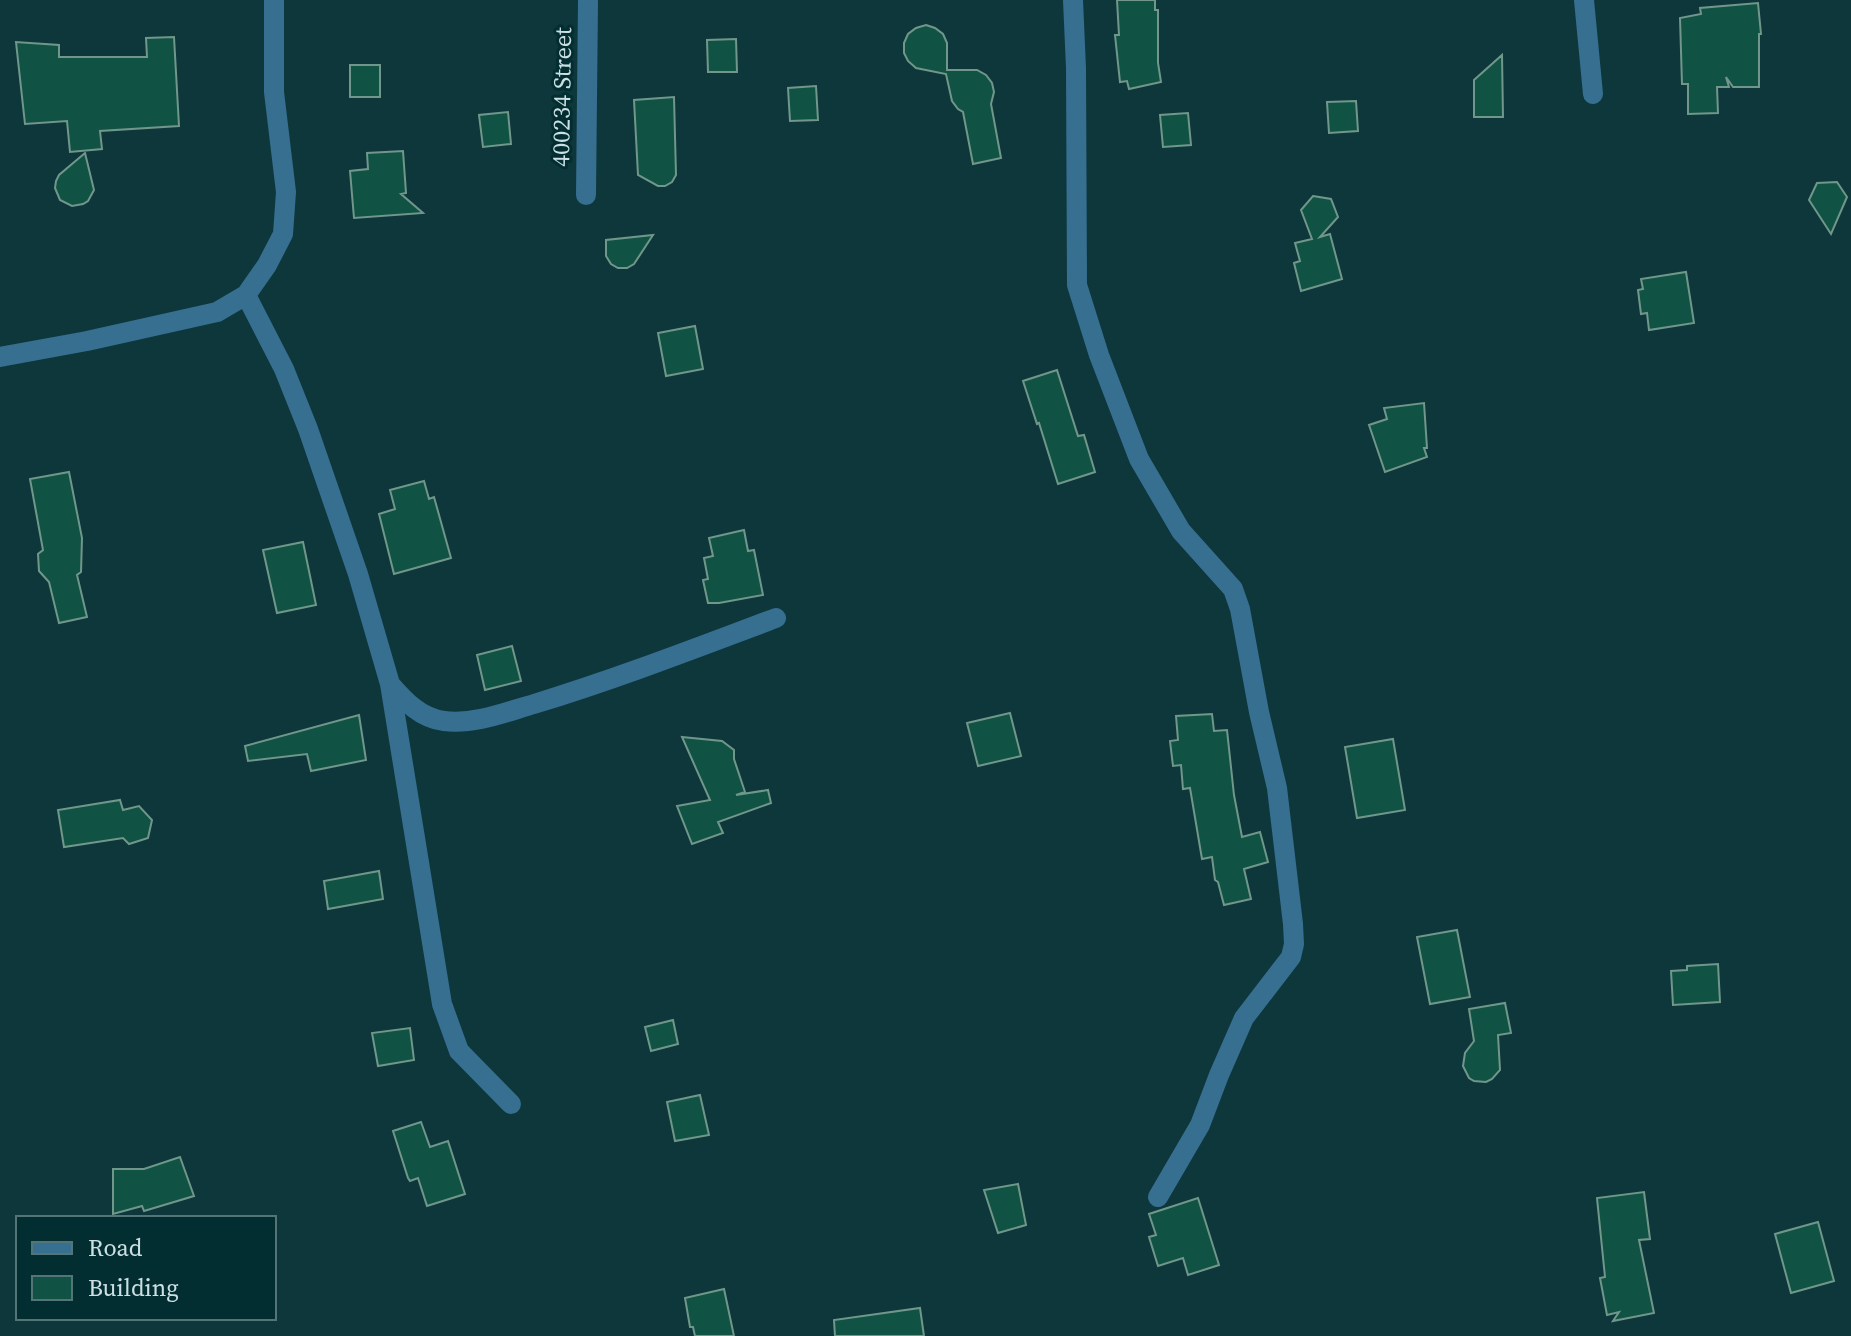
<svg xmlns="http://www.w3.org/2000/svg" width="1851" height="1336" viewBox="0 0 1851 1336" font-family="'Source Serif 4',serif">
<rect width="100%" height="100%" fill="#0e373c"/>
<path fill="#105344" stroke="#71968a" stroke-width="2" d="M1117 0H1155V10H1158V63L1161 82 1129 89 1127 81 1120 82 1115 35H1119Z
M1758 3 1761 34H1759V87H1733L1726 77 1729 87H1717L1718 113 1688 114V84H1682L1680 18 1701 14 1700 8Z
M926 25 935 28 943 34 947 43V70H977L986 75 992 83 994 92 991 104 1001 158 973 164 963 112 958 109 952 101 946 74 916 68 908 61 904 53V43L908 34 916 28Z
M174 37 179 126 100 131 102 149 70 152 67 121 25 124 16 42 59 45V57H147L146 38Z
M736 39 737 72H708L707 40Z
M1502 55 1503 117H1474V80Z
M350 65H380V97H350Z
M816 86 818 120 790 121 788 88Z
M674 97 676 175 672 182 665 186H658L638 175 634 100Z
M1356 101 1358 131 1329 133 1327 102Z
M508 112 511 144 483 147 479 115Z
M1188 113 1191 145 1163 147 1160 115Z
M403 151 406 193 401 194 423 213 354 218 350 171 368 169 367 153Z
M85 153 94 190 88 201 83 204 72 206 60 200 55 188 56 181 59 175Z
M1837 182 1847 197 1831 234 1809 200 1817 183Z
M1313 196 1331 199 1338 217 1320 237 1330 234 1342 279 1301 291 1294 263 1300 261 1295 243 1312 239 1301 210Z
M653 235 634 264 627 268H618L611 264 606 256V240Z
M1686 272 1694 323 1649 330 1647 313 1641 314 1638 290 1643 289 1641 279Z
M695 326 703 369 666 376 658 333Z
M1057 370 1078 436 1084 435 1095 472 1058 484 1039 423 1037 424 1023 381Z
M1424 403 1427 448H1424L1427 457 1385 472 1369 425 1387 419 1384 408Z
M69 472 82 538 81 572 77 575 87 617 59 623 49 582 39 571 38 554 43 550 30 479Z
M424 481 429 499 434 497 451 558 394 574 379 514 395 509 390 490Z
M744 530 748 551 754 550 763 595 719 603H708L703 580 708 579 704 558 713 556 709 538Z
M303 542 316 605 277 613 263 550Z
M512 646 521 681 485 690 477 655Z
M1010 713 1021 756 978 766 967 723Z
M1212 714 1214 731 1227 730 1234 795 1242 837 1260 832 1268 862 1244 869 1251 899 1224 905 1218 882 1215 880 1212 857 1202 859 1190 788 1183 789 1181 765 1173 766 1170 741 1178 740 1176 716Z
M359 715 366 760 311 771 307 754 248 761 245 746Z
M682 737 722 741 734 750V759L745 792 736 795 768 790 771 803 718 822 723 833 692 844 677 806 710 800Z
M1393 739 1405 810 1357 818 1345 747Z
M120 800 123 810 139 806 152 820 148 838 129 844 123 838 64 847 58 810Z
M379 871 383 899 328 909 324 881Z
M1457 930 1470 997 1430 1004 1417 937Z
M1718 964 1720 1002 1673 1005 1671 971 1687 970V966Z
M1505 1003 1511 1033 1498 1035 1500 1070 1492 1079 1486 1082 1474 1081 1469 1078 1463 1066 1465 1053 1474 1041 1469 1009Z
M673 1020 678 1044 651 1051 645 1027Z
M410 1028 414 1060 378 1066 372 1033Z
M700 1095 709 1135 675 1141 667 1102Z
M421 1122 430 1147 448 1141 465 1194 427 1206 418 1178 410 1181 408 1178 393 1131Z
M180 1157 194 1196 144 1211 142 1206 113 1214V1169H144Z
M1018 1184 1026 1225 998 1233 984 1190Z
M1644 1192 1650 1239 1639 1240 1654 1313 1613 1321 1619 1312 1607 1315 1600 1278 1605 1277 1597 1198Z
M1198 1198 1219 1265 1188 1275 1183 1258 1158 1266 1149 1237 1156 1235 1149 1214Z
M1818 1222 1834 1281 1791 1293 1775 1234Z
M724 1289 734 1336H695L693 1327H690L685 1298Z
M920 1308 924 1336H835L834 1320Z"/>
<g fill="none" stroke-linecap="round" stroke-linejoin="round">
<path stroke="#376f90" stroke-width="20" d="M1073 0 1076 68 1077 285 1099 355 1139 459 1181 531 1233 589 1240 609 1259 712 1277 788 1293 924 1294 944 1291 957 1244 1018 1219 1075 1200 1125 1158 1197
M1584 0 1593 94
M586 195 588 0
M246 295 284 369 308 429 358 574 390 684 442 1004 459 1051 511 1104
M0 357 87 341 217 312 246 295 267 265 283 234 286 192 274 92V0
M390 684C405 701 420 718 444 721 474 725 506 712 534 704 616 679 696 648 776 618"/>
</g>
<g text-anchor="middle" stroke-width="6" stroke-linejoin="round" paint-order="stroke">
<g font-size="24" fill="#cce0e3" stroke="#022d31">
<text transform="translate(562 97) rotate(-89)" y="8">400234 Street</text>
</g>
</g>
<rect x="16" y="1216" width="260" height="104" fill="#022d31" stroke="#537578" stroke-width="2"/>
<rect x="32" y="1242" width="40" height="12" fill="#376f90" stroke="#537578" stroke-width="2"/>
<text x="88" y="1256" font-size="24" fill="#cce0e3">Road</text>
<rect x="32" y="1276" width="40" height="24" fill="#105344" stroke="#537578" stroke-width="2"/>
<text x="88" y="1296" font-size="24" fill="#cce0e3">Building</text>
</svg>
